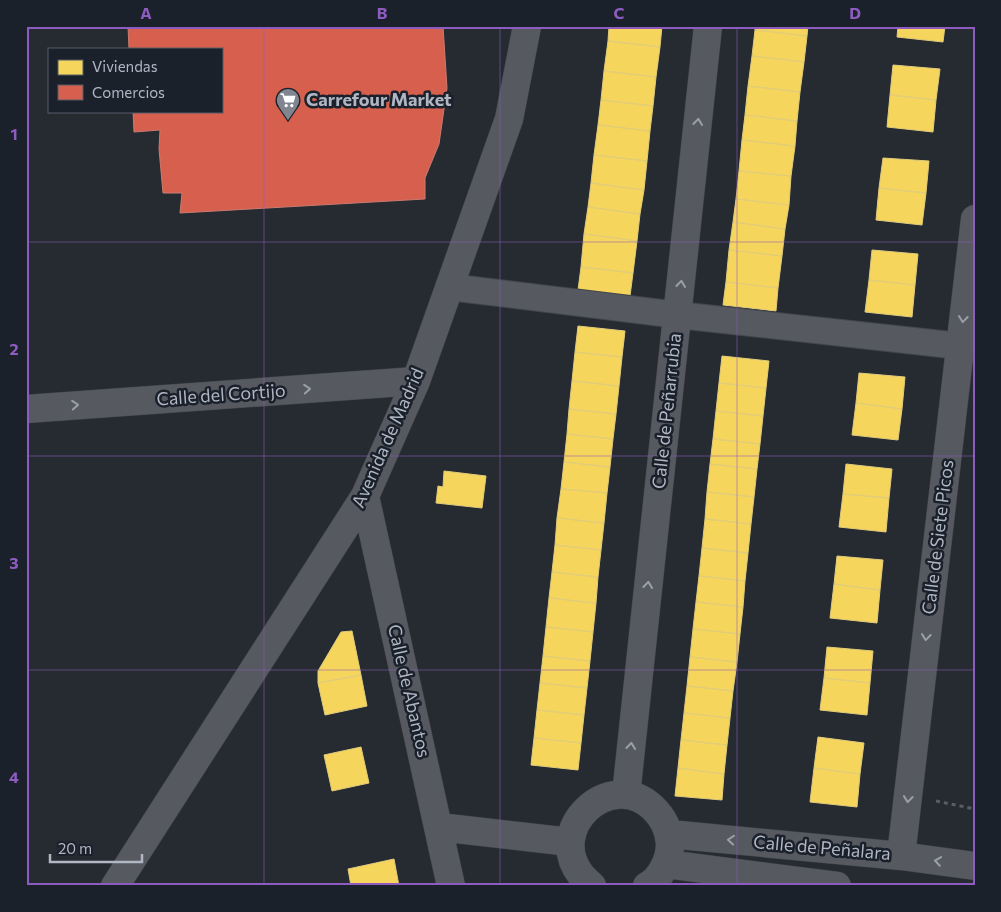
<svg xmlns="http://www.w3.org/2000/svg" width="1001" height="912" viewBox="0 0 1001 912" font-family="Commissioner,sans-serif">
<rect width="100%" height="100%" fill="#262b32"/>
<path fill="#f6d55c" stroke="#e1cc7b" d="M609 26H662L660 47 608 41Z
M755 26H808L807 36 755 30Z
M898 26H945L943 42 897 37Z
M755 30 807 36 804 62 752 56Z
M608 41 660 47 656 77 604 71Z
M752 56 804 62 800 92 748 86Z
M893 65 940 69 936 100 890 95Z
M604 71 656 77 653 106 601 100Z
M748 86 800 92 797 121 745 115Z
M890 95 936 100 933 132 887 127Z
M601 100 653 106 650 131 598 125Z
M745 115 797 121 795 146 742 140Z
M598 125 650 131 647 161 594 155Z
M742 140 795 146 791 176 739 171Z
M594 155 647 161 644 190 591 183Z
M883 158 929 161 926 193 879 188Z
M739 171 791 176 789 205 736 199Z
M591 183 644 190 640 214 588 207Z
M879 188 926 193 922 225 876 220Z
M736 199 789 205 785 229 733 222Z
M588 207 640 214 637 241 584 234Z
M733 222 785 229 782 256 729 250Z
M584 234 637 241 633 273 581 267Z
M729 250 782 256 778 288 726 282Z
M872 250 918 254 915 285 869 280Z
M581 267 633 273 630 296 578 290Z
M869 280 915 285 912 317 865 312Z
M726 282 778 288 776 311 723 305Z
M578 326 625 331 622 357 575 352Z
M575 352 622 357 619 386 572 381Z
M722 356 769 361 766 388 719 383Z
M859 373 905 377 902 409 856 403Z
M572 381 619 386 616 414 569 409Z
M719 383 766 388 763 416 716 411Z
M856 403 902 409 898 440 852 435Z
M569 409 616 414 613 439 567 434Z
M716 411 763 416 760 444 713 439Z
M567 434 613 439 610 467 564 462Z
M713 439 760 444 757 469 710 464Z
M564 462 610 467 607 493 561 489Z
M710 464 757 469 754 497 707 492Z
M846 464 892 469 889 498 843 494Z
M444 471 486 476 482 508 436 503 438 486 443 487Z
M561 489 607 493 604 523 557 518Z
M707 492 754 497 751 524 705 519Z
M843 494 889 498 886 532 839 527Z
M557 518 604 523 601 550 555 545Z
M705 519 751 524 748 553 702 548Z
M555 545 601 550 598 577 552 572Z
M702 548 748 553 745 581 699 576Z
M837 556 883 560 880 590 834 584Z
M552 572 598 577 596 603 549 598Z
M699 576 745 581 743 607 696 602Z
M834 584 880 590 877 623 830 618Z
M549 598 596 603 593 632 546 627Z
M696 602 743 607 740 634 693 629Z
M546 627 593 632 590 661 543 656Z
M693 629 740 634 737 662 690 657Z
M352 631 361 675 318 683V671L341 632Z
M827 647 873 651 870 683 824 678Z
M543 656 590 661 587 688 540 683Z
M690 657 737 662 733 691 687 686Z
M361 675 367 706 325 715 318 683Z
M824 678 870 683 867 715 820 710Z
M540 683 587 688 584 715 537 710Z
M687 686 733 691 730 718 684 713Z
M537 710 584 715 581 743 534 738Z
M684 713 730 718 727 745 681 740Z
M818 737 864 743 860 774 814 768Z
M534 738 581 743 578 770 531 765Z
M681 740 727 745 724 774 678 768Z
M361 747 369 783 332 791 324 755Z
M678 768 724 774 722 800 675 796Z
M814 768 860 774 857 807 810 802Z
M394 859 399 886H351L348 869Z"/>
<path fill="#d6604d" stroke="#cb7a70" d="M128 26H443L447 88 439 144 425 178V199L180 213 182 193H163L159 149 160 130 134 132 133 111H221V49H129Z"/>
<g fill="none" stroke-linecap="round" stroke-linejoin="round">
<g stroke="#42454a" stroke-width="28">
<path id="pedestrian" d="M449 287 678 315 960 346"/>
</g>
<g stroke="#42454a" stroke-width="29">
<path id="minor" d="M26 409 416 381
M365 496 451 886
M626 795 708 26
M439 827 570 842
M669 834 901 856 975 866
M901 856 975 219
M666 864 837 886
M115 886 365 496 416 381 509 119 527 26
M592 886C588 882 584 879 581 875 545 829 609 768 652 807 663 817 669 829 670 844 670 859 661 879 647 886"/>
</g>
<path stroke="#5a5e64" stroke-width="3" stroke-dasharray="4 4" stroke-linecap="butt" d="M936 801 975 809"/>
<use href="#pedestrian" stroke="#565960" stroke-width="26"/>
<use href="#minor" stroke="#565960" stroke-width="28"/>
</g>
<defs><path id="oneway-chevron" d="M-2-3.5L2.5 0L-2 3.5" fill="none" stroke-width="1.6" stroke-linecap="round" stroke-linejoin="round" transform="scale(1.25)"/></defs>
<g stroke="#9a9faa">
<use href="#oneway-chevron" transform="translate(698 122) rotate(-84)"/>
<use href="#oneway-chevron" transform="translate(681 284) rotate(-84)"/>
<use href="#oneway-chevron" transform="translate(963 319) rotate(97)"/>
<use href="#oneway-chevron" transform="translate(307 389) rotate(-4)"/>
<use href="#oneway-chevron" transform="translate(75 405) rotate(-4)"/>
<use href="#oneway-chevron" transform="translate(648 585) rotate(-84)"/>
<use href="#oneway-chevron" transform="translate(926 637) rotate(97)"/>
<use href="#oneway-chevron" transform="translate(631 746) rotate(-84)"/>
<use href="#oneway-chevron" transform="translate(908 799) rotate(96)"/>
<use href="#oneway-chevron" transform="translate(731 840) rotate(-175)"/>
<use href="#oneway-chevron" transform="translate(938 861) rotate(-172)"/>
</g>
<path fill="none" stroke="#8e5cc0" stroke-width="1" stroke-opacity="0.55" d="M264 26V886M500 26V886M737 26V886M26 242H975M26 456H975M26 670H975"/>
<defs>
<g id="supermarket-pin" transform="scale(1.25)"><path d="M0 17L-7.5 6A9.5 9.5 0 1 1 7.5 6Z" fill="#808590" stroke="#1b212b"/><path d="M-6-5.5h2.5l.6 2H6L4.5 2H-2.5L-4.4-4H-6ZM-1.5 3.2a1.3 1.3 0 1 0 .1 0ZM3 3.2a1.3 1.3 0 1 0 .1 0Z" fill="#fff"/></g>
</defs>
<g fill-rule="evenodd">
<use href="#supermarket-pin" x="288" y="100"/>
</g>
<g text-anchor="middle" stroke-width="5" stroke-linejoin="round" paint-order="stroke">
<g font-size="18" font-weight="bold" fill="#b0b6c3" stroke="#1b212b" text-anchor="start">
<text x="306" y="106">Carrefour Market</text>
</g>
<g font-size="18" fill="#b0b6c3" stroke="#1b212b">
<text transform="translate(221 395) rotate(-4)" y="6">Calle del Cortijo</text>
<text transform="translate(667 411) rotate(-84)" y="6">Calle de Peñarrubia</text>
<text transform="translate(388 438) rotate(-66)" y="6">Avenida de Madrid</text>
<text transform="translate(938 537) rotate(-83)" y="6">Calle de Siete Picos</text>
<text transform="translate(409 691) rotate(77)" y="6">Calle de Abantos</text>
<text transform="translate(822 848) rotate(5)" y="6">Calle de Peñalara</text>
</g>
</g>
<rect width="1001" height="912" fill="none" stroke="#1b212b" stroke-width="55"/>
<rect x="48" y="48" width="175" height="65" fill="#1b212b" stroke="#575d68"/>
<rect x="58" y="60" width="25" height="15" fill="#f6d55c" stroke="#575d68"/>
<text x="92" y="72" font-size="15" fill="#b0b6c3">Viviendas</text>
<rect x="58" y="85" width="25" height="15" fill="#d6604d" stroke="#575d68"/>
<text x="92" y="98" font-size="15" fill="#b0b6c3">Comercios</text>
<path d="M50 854v8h92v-8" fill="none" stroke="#b0b6c3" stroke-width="2.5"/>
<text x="58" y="854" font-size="15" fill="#b0b6c3" stroke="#1b212b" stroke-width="4" paint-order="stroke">20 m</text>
<rect x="28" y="28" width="946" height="856" fill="none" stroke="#8e5cc0" stroke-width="2"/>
<g font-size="16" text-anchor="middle" font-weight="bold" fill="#8e5cc0">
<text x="146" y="19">A</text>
<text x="382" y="19">B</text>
<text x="619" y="19">C</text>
<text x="855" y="19">D</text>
<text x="14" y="140">1</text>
<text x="14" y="355">2</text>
<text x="14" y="569">3</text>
<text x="14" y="783">4</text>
</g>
</svg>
